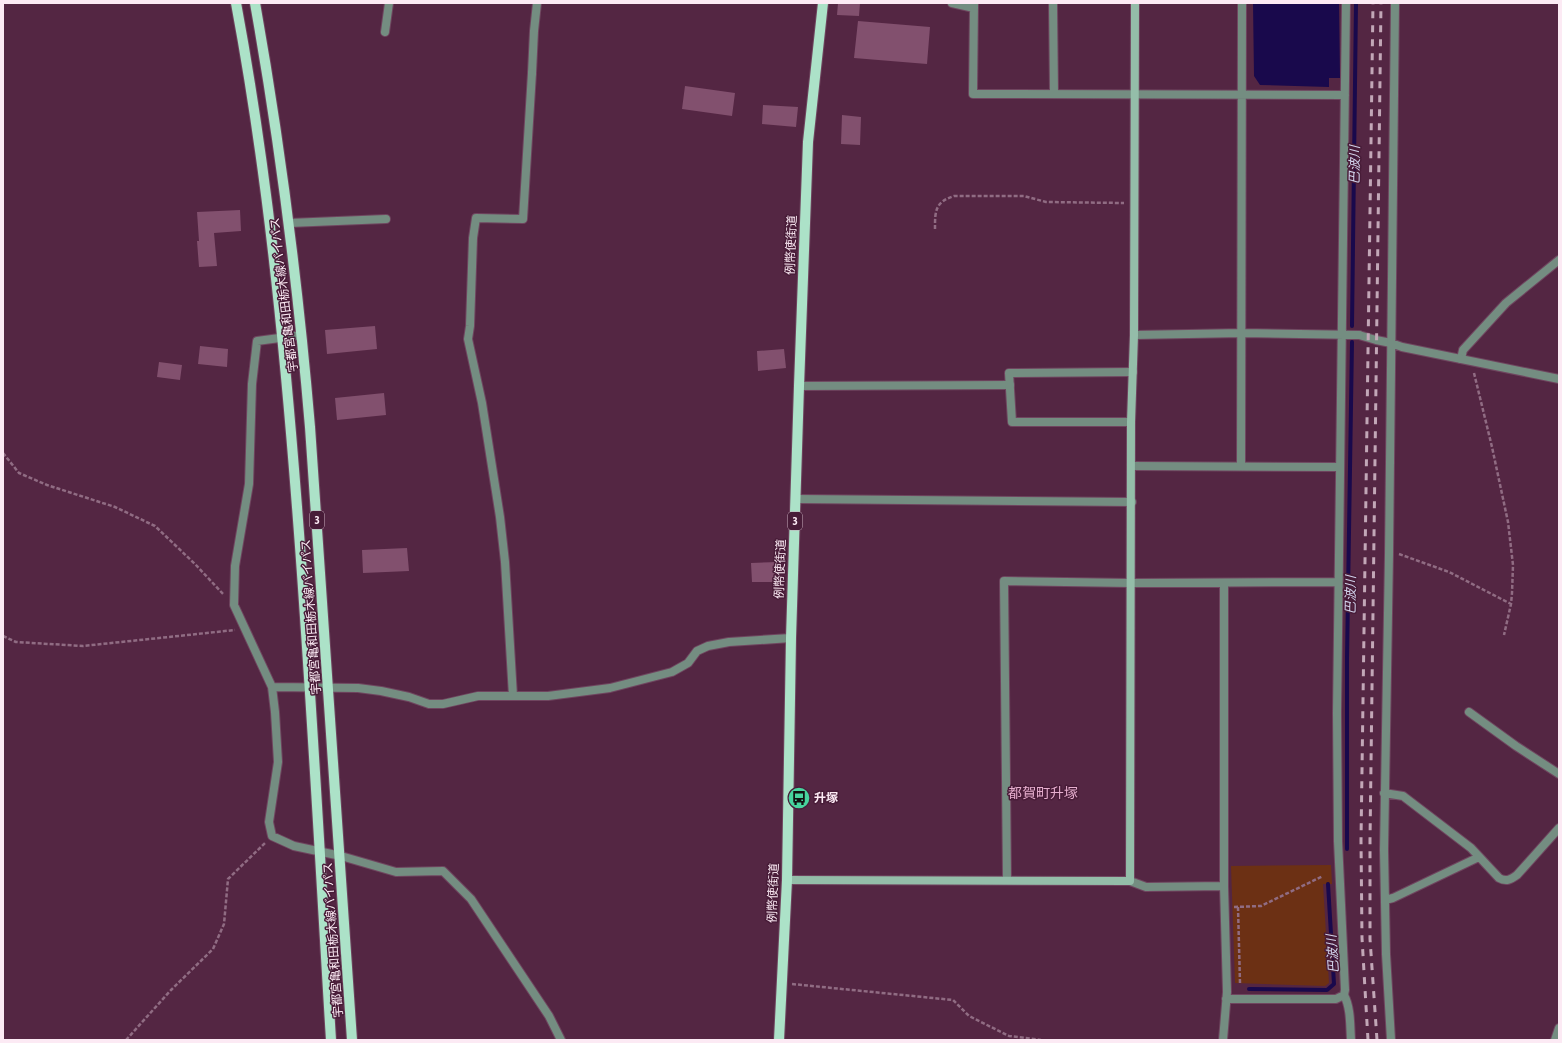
<svg xmlns="http://www.w3.org/2000/svg" width="1562" height="1043" viewBox="0 0 1562 1043" font-family="'Asap Condensed','Noto Sans JP',sans-serif">
<rect width="100%" height="100%" fill="#542643"/>
<path fill="#6c3014" d="M1331 865 1332 884H1323L1329 983 1325 986 1235 983 1231 866Z"/>
<path fill="#19094c" d="M1253 3H1339L1340 78H1329V87L1260 85 1254 76Z"/>
<g fill="none" stroke-linecap="round" stroke-linejoin="round">
<path stroke="#19094c" stroke-width="4" d="M1352 326 1356 3
M1347 849V658L1352 342
M1249 989 1327 990 1334 984 1328 884"/>
</g>
<path fill="#82506e" d="M838 3H860L859 16 837 15Z
M858 21 930 27 927 64 854 58Z
M685 86 735 93 732 116 682 109Z
M763 105 798 107 796 127 762 124Z
M842 115 861 117 860 145 841 144Z
M240 210 241 231 214 233 217 266 199 267 197 241H199L197 212Z
M375 326 377 349 327 354 325 330Z
M200 346 228 349 227 367 198 364Z
M784 349 786 368 758 371 757 351Z
M159 362 182 365 180 380 157 377Z
M384 393 386 415 337 420 335 398Z
M407 548 409 571 363 573 362 550Z
M779 562V582H752L751 563Z"/>
<g fill="none" stroke-linecap="round" stroke-linejoin="round">
<g stroke="#6f455f" stroke-width="10">
<path id="lane" d="M385 32 389 3
M532 73 534 31 537 3
M289 223 386 219
M1359 335 1376 340 1391 343
M1461 359 1463 350 1506 303 1559 260
M799 386 1010 385
M1344 995C1351 1008 1350 1026 1351 1040
M1555 1040 1559 1028"/>
</g>
<g stroke="#6f455f" stroke-width="10">
<path id="street" d="M952 3 974 8
M974 3 973 94 1345 95
M1053 3 1054 94
M302 335 257 341 252 384 249 484 235 566 234 605 272 687 275 712 278 762 269 822 272 836 294 846 341 856 396 872 443 871 471 899 549 1016 561 1040
M1134 335 1242 333 1359 335
M1391 343 1402 347 1559 379
M1131 422H1012L1009 373 1133 372
M1132 466 1340 467
M1241 466 1242 3
M796 499 1132 502
M272 687 358 688 381 691 409 697 429 704H443L478 696H548L610 688 672 672 688 663 697 651 708 646 729 642 791 638
M513 696 505 562 500 517 482 403 468 339 470 326 473 238 476 218 523 219 532 73
M1469 712 1516 746 1559 774
M1384 793 1403 796 1471 848 1499 878C1506 882 1510 880 1517 875L1559 828
M1007 880 1004 581 1131 583 1338 582
M1130 881 1146 887 1224 886
M1385 900 1393 898 1479 857
M1226 999H1336L1344 995 1345 990 1338 841 1337 713 1346 3
M1223 1040 1227 992 1224 886V583
M1391 1040 1386 954 1384 850 1389 554 1395 3"/>
</g>
<g stroke="#6f455f" stroke-width="10">
<path id="secondary" d="M787 880 1130 881 1131 422 1134 335 1135 3"/>
</g>
<g stroke="#6f455f" stroke-width="12">
<path id="primary" d="M236 3C267 169 284 338 297 507 311 685 320 862 331 1040
M255 3C280 143 298 285 310 427L352 1040
M779 1040 787 880 791 638 799 386 808 142 823 3"/>
</g>
<path stroke="#906c83" stroke-width="2.5" stroke-dasharray="4 2" stroke-linecap="butt" d="M935 229C935 211 935 202 954 196H1024L1046 202 1124 203
M1474 373 1492 447 1508 522 1513 565 1512 593 1511 604 1504 635
M3 453 19 473 47 485 115 507 155 526 195 564 224 595
M1399 554 1449 572 1511 604
M3 636 16 642 83 646 235 630
M1234 907 1261 906 1323 876
M1238 907 1240 983
M792 984 953 1000 969 1016 1009 1036 1041 1040
M126 1040 171 990 213 949 224 924 228 879 265 843"/>
<use href="#lane" stroke="#748d81" stroke-width="8"/>
<use href="#street" stroke="#748d81" stroke-width="8"/>
<use href="#secondary" stroke="#94bda9" stroke-width="8"/>
<use href="#primary" stroke="#ace2c8" stroke-width="10"/>
<path stroke="#c2a7b7" stroke-width="3" stroke-dasharray="7 7" stroke-linecap="butt" d="M1368 1040 1362 938 1361 840 1373 3
M1377 1040 1370 939V840L1381 3"/>
</g>
<defs>
<g id="bus-disc" transform="scale(1.15)"><circle r="9.5" fill="#47d49e" stroke="#481c38"/><path d="M-5-6H5V4H4V6H2V4H-2V6H-4V4H-5ZM-3.5-4V0h7V-4ZM-3.5 1.2v1.5H-2V1.2ZM2 1.2v1.5H3.5V1.2Z" fill="#111"/></g>
</defs>
<g fill-rule="evenodd">
<use href="#bus-disc" x="799" y="798"/>
</g>
<g text-anchor="middle" stroke-width="3" stroke-linejoin="round" paint-order="stroke">
<g fill="#481c38" stroke="#c6acbc" stroke-width="1">
<rect x="310" y="511" width="14" height="18" rx="3"/>
<rect x="788" y="512" width="14" height="18" rx="3"/>
</g>
<g font-size="11" font-weight="bold" fill="#fceaf4">
<text x="317" y="524">3</text>
<text x="795" y="525">3</text>
</g>
<g font-size="12" fill="#fceaf4" stroke="#481c38">
<text transform="translate(791 245) rotate(-88)" y="4">例幣使街道</text>
<text transform="translate(284 295) rotate(-97)" y="4">宇都宮亀和田栃木線バイパス</text>
<text transform="translate(780 569) rotate(-88)" y="4">例幣使街道</text>
<text transform="translate(311 617) rotate(-94)" y="4">宇都宮亀和田栃木線バイパス</text>
<text transform="translate(773 893) rotate(-88)" y="4">例幣使街道</text>
<text transform="translate(333 940) rotate(-94)" y="4">宇都宮亀和田栃木線バイパス</text>
</g>
<g font-size="12" font-weight="bold" fill="#fceaf4" stroke="#481c38" text-anchor="start">
<text x="814" y="802">升塚</text>
</g>
<g font-size="13" font-style="italic" fill="#d3d4ed" stroke="#481c38">
<text transform="translate(1354 165) rotate(-89)" y="5">巴波川</text>
<text transform="translate(1350 595) rotate(-89)" y="5">巴波川</text>
<text transform="translate(1332 954) rotate(-94)" y="5">巴波川</text>
</g>
<g font-size="14" fill="#e6aece" stroke="#481c38">
<text x="1043" y="798">都賀町升塚</text>
</g>
</g>
<rect width="1562" height="1043" fill="none" stroke="#fceaf4" stroke-width="8"/>
</svg>
